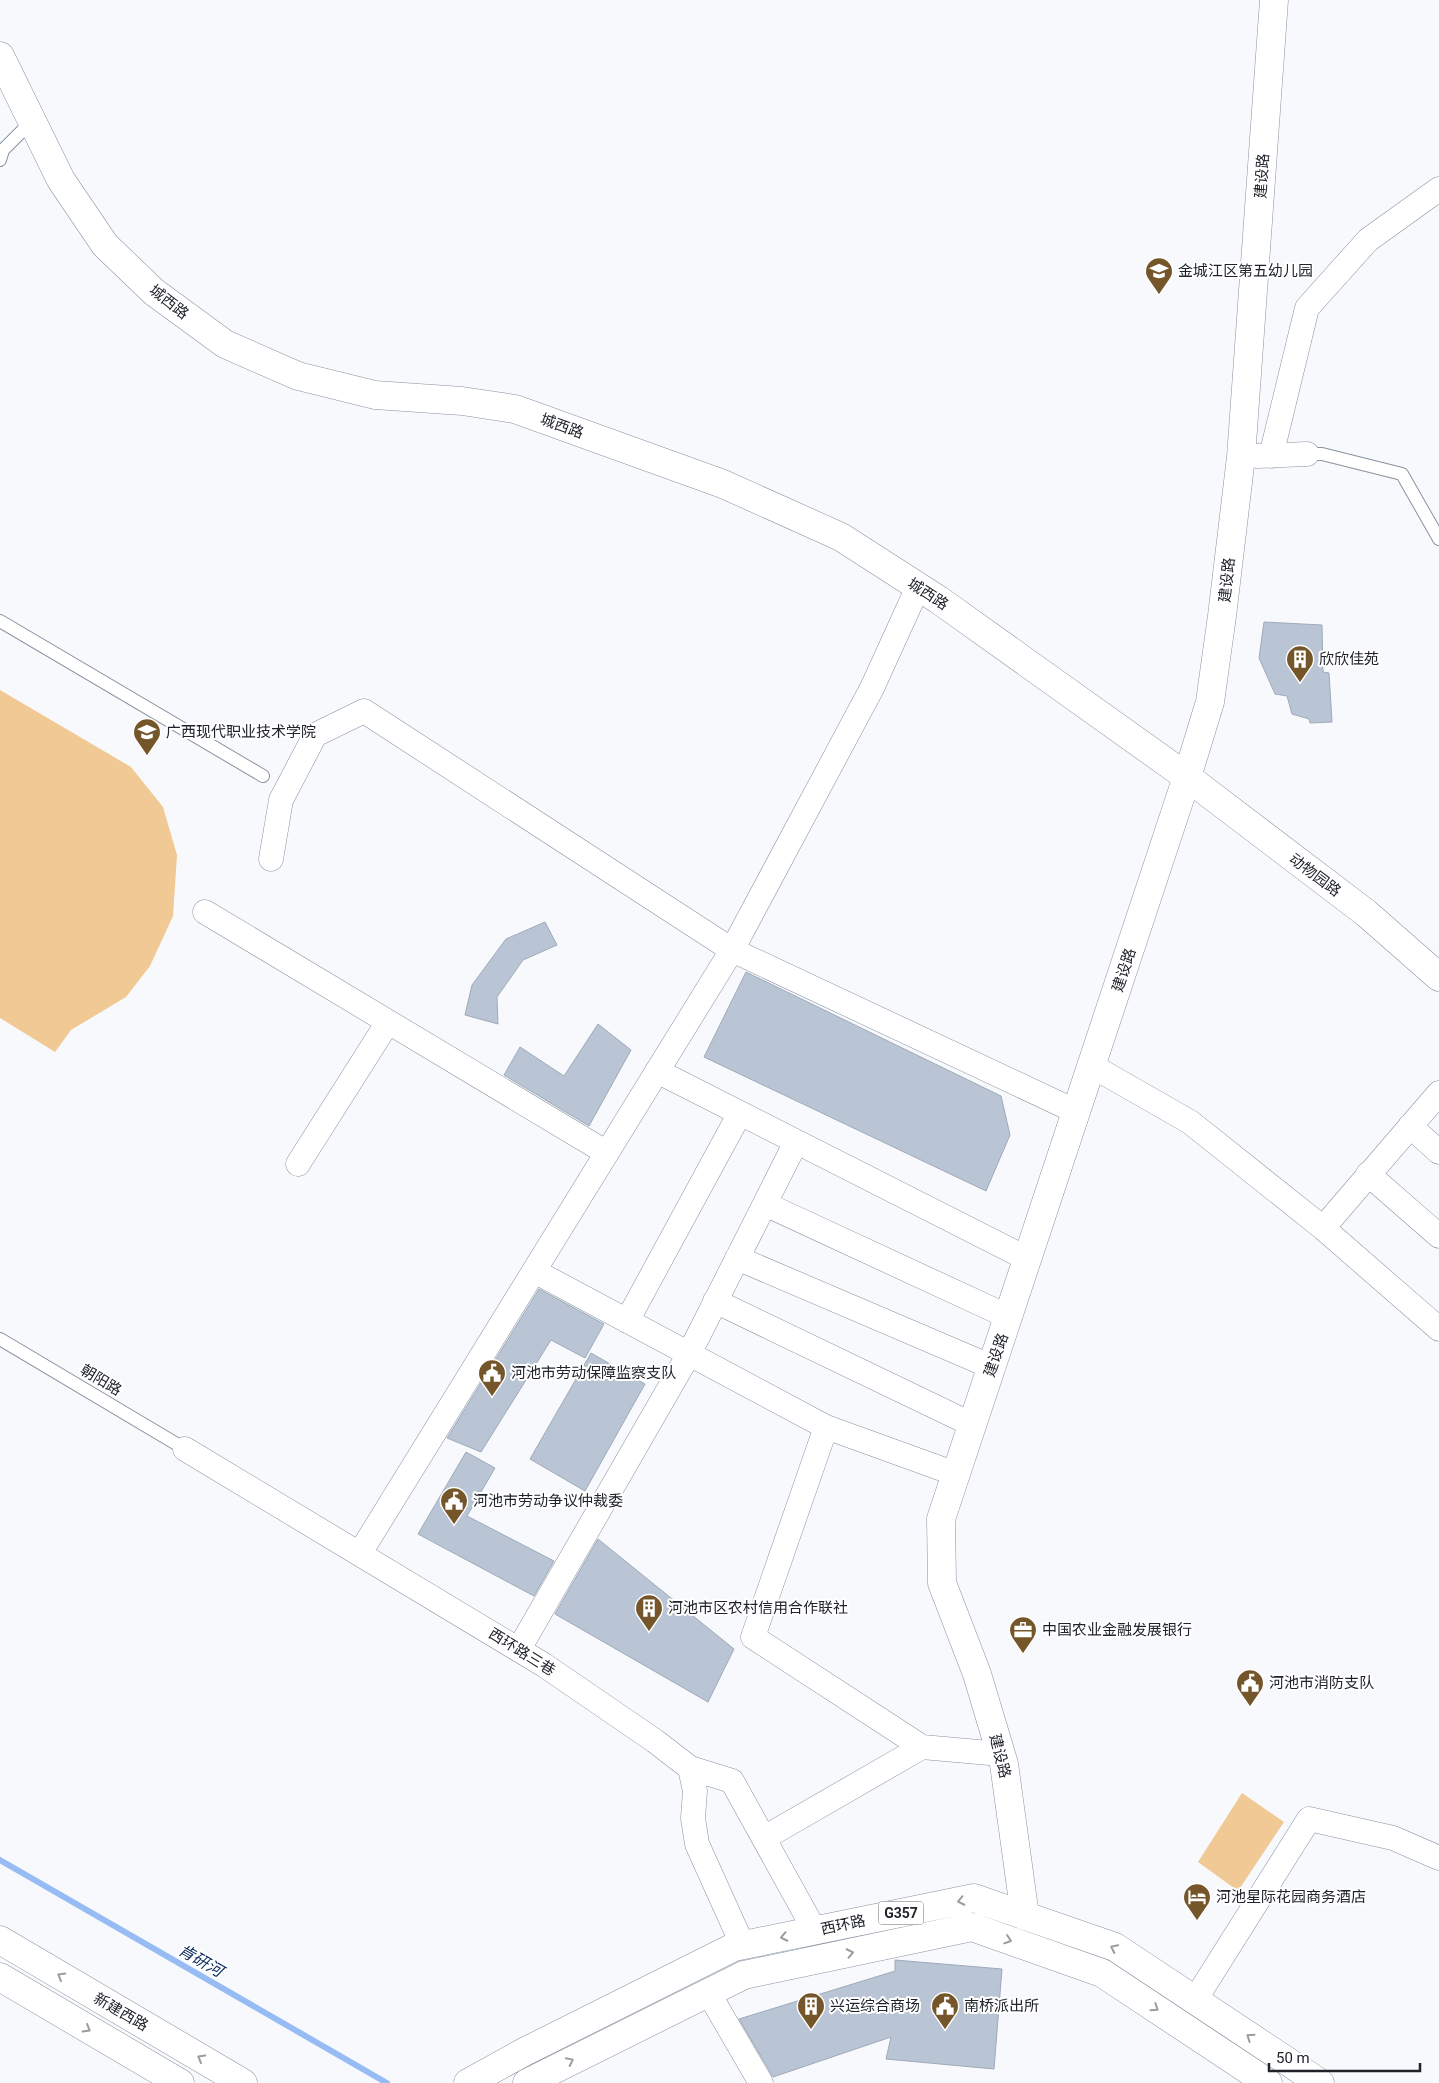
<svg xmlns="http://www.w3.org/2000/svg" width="1439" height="2083" viewBox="0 0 1439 2083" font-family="Roboto,'Noto Sans SC',sans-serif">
<rect width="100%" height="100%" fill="#f7f9fc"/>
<path fill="#f0c995" d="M0 690 131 767 163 807 177 855 173 916 150 966 126 997 71 1030 55 1052 0 1018Z
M1242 1793 1284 1822 1238 1891 1198 1862Z"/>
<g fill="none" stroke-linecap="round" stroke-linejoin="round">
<path stroke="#97bcf4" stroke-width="6" d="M0 1860 387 2083"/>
</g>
<path fill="#b9c4d4" stroke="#9faab9" d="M1264 622 1322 625 1323 672 1329 673 1332 722 1310 723 1309 719 1292 714 1287 696 1275 694 1259 658Z
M545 922 557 945 523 960 497 997 498 1024 465 1015 472 985 506 939Z
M746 972 1001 1096 1010 1135 986 1191 704 1057Z
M598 1024 631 1050 589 1126 504 1075 520 1047 564 1076Z
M539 1289 604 1324 585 1358 551 1340 481 1452 447 1438Z
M591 1353 645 1384 585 1491 530 1459Z
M466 1452 495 1468 467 1516 554 1561 534 1596 418 1534Z
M598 1539 734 1649 708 1702 555 1614Z
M895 1960 1002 1969 994 2069 886 2059 891 2037 773 2077 739 2019 895 1971Z"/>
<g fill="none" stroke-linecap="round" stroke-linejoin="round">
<g stroke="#8993a2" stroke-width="14">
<path id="lane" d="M0 160 3 150 32 121
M1307 454H1322L1402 474 1439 539
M0 621 263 776
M0 1339 185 1449"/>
</g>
<g stroke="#8993a2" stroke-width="25">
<path id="street" d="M1257 456 1307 454
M1271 456 1307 308 1368 240 1439 189
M271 859 281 800 315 735 364 711 732 950 872 688 918 587
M205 912 607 1153
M1092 1066 1190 1122 1323 1228 1439 1329
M657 1071 1028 1259
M1410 1126 1439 1152
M298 1164 388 1022
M1368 1174 1439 1236
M765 1204 1009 1317
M1323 1228 1439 1093
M737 1258 992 1367
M534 1271 826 1427 956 1474
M715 1301 973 1425
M627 1321 740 1113
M826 1427 753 1637 922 1747 1001 1754
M185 1449 544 1665 655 1741 690 1768 695 1791 693 1818 697 1844 743 1946
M360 1553 732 950 1077 1112
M519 1649 689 1354 796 1142
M690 1768 732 1781 815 1931
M764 1838 922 1747
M708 1992 761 2083
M1195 2000 1309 1819 1393 1838 1439 1858"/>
</g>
<g stroke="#8993a2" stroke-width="29">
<path id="secondary" d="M0 56 61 180 105 245 154 292 225 344 298 376 375 395 462 401 515 409 723 484 841 537 939 600 1187 777 1366 913 1439 977
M1025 1916 1004 1764 977 1674 942 1583 941 1519 1187 777 1210 702 1222 616 1241 457 1274 0"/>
</g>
<g stroke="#8993a2" stroke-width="29">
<path id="primary" d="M0 1940 243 2083
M0 1977 180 2083"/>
</g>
<g stroke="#8993a2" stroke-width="29">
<path id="highway" d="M468 2083 524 2052 734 1947 974 1898 1115 1947 1320 2083
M527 2083 744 1975 972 1927 1102 1973 1268 2083"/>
</g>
<use href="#lane" stroke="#fff" stroke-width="12"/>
<use href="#street" stroke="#fff" stroke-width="24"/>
<use href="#secondary" stroke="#fff" stroke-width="28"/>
<use href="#primary" stroke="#fff" stroke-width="28"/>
<use href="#highway" stroke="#fff" stroke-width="28"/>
</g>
<defs><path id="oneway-chevron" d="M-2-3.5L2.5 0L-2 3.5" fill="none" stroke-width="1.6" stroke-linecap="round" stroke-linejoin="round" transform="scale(1.25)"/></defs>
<g stroke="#9b9c9f">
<use href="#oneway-chevron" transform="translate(961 1901) rotate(168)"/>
<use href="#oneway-chevron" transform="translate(784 1937) rotate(168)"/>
<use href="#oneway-chevron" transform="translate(1008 1940) rotate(19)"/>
<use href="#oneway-chevron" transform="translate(1114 1948) rotate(-154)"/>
<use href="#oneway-chevron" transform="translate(850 1953) rotate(-12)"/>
<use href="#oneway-chevron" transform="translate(61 1976) rotate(-150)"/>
<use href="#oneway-chevron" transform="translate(1155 2008) rotate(34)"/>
<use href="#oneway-chevron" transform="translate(87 2029) rotate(30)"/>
<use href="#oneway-chevron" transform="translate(1250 2037) rotate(-146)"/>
<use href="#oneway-chevron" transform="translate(201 2058) rotate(-150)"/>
<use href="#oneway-chevron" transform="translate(570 2061) rotate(-26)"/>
</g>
<defs>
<g id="school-pin" transform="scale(1.4375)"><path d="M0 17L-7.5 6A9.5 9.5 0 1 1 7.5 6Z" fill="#74562a" stroke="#fff"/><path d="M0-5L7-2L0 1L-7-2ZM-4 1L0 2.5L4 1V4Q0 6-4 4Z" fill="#fff"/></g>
<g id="building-pin" transform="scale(1.4375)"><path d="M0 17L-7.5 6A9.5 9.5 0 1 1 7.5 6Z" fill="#74562a" stroke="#fff"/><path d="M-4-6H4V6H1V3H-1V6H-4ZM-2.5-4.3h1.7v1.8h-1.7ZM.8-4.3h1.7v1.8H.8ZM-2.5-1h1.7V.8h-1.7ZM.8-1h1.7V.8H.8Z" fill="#fff"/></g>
<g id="civic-pin" transform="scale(1.4375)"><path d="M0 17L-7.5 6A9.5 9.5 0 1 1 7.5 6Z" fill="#74562a" stroke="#fff"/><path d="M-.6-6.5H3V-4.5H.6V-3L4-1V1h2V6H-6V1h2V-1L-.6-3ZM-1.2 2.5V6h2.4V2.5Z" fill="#fff"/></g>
<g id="office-pin" transform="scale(1.4375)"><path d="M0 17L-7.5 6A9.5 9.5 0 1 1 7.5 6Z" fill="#74562a" stroke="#fff"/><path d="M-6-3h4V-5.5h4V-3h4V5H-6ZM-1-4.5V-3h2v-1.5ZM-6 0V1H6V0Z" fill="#fff"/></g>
<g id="hotel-pin" transform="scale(1.4375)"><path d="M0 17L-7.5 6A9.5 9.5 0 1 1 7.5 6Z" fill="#74562a" stroke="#fff"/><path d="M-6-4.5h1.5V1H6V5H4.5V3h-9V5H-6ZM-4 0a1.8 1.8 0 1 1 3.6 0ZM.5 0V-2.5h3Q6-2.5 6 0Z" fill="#fff"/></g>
</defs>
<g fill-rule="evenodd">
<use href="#school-pin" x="1159" y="271"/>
<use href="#building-pin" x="1300" y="659"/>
<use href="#school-pin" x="147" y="732"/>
<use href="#civic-pin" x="492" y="1373"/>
<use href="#civic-pin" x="454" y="1501"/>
<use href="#building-pin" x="649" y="1608"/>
<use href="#office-pin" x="1023" y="1630"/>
<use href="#civic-pin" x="1250" y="1683"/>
<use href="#hotel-pin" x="1197" y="1897"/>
<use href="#building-pin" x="811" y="2006"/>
<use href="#civic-pin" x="945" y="2006"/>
</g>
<g text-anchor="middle" stroke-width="4" stroke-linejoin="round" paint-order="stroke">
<rect fill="#fff" stroke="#63666a" stroke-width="1" x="878.5" y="1901.5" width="45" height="23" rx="4"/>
<g font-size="14" font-weight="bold" fill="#20242a">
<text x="901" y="1918">G357</text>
</g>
<g font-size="15" fill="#20242a" stroke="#fff">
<text transform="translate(1262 176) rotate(-86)" y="5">建设路</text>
<text transform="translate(169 302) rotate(38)" y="5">城西路</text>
<text transform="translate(562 426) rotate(20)" y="5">城西路</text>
<text transform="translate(1227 580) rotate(-84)" y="5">建设路</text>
<text transform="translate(928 594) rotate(33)" y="5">城西路</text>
<text transform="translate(1315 875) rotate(37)" y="5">动物园路</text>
<text transform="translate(1124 970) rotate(-72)" y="5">建设路</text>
<text transform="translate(996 1355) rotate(-71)" y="5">建设路</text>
<text transform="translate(101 1380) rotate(31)" y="5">朝阳路</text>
<text transform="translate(522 1652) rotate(32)" y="5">西环路三巷</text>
<text transform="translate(1000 1756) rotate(76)" y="5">建设路</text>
<text transform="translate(843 1925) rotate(-12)" y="5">西环路</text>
<text transform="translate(121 2012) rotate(30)" y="5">新建西路</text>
</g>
<g font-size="15" fill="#20242a" stroke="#fff" text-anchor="start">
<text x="1178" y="276">金城江区第五幼儿园</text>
<text x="1319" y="664">欣欣佳苑</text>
<text x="166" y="737">广西现代职业技术学院</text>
<text x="511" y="1378">河池市劳动保障监察支队</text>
<text x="473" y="1506">河池市劳动争议仲裁委</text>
<text x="668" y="1613">河池市区农村信用合作联社</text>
<text x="1042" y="1635">中国农业金融发展银行</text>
<text x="1269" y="1688">河池市消防支队</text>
<text x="1216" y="1902">河池星际花园商务酒店</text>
<text x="830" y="2011">兴运综合商场</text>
<text x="964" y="2011">南桥派出所</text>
</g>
<g font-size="16" font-style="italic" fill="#052758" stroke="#fff">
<text transform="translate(201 1960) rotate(30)" y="6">肯研河</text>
</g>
</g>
<path d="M1269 2063v8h151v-8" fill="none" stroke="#20242a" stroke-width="2.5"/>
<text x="1276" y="2063" font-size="15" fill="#20242a" stroke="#ffffff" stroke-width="4" paint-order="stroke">50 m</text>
</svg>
